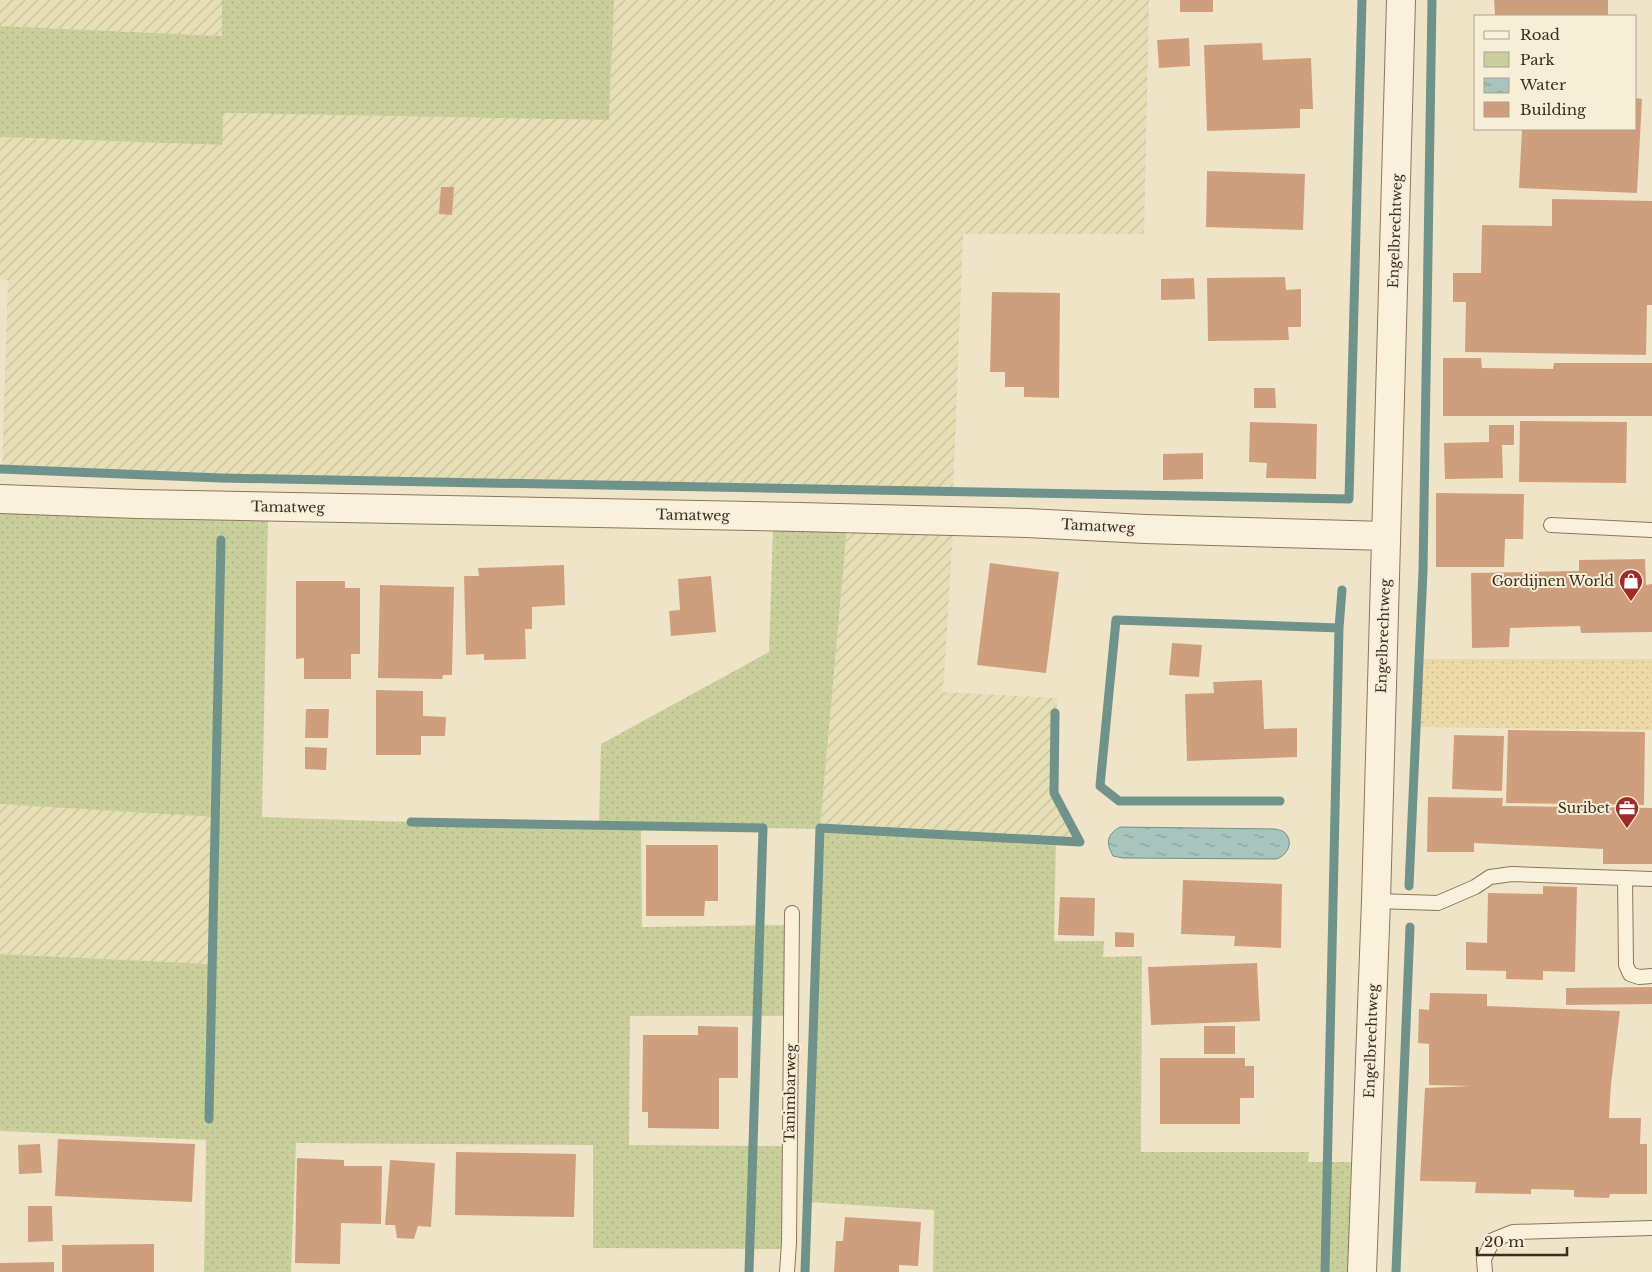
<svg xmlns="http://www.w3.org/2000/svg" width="1652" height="1272" viewBox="0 0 1652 1272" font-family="'Libre Baskerville',serif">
<defs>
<pattern id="farmland-furrows" width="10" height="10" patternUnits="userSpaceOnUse" patternTransform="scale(1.25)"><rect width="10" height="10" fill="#e6deb5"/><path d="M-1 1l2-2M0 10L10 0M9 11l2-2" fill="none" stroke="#c6bf9b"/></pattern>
<pattern id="green-dots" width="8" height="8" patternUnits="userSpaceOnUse" patternTransform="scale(1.25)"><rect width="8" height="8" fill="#c9cf9b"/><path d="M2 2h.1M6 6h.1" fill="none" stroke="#aeb285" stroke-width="1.8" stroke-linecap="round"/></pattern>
<pattern id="sand-dots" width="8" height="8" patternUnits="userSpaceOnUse" patternTransform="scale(1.25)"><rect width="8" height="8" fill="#ecd9a5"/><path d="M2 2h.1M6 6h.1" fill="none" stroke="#cbbb8e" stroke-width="1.8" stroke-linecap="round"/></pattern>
<pattern id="water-ripples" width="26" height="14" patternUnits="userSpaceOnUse" patternTransform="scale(1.25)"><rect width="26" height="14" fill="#a9c4bc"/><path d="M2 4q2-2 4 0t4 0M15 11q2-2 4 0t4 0" fill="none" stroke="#8ba098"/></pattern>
</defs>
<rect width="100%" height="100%" fill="#f0e4c8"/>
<path fill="url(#farmland-furrows)" d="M0 0H222V36L0 26Z
M614 0H1149L1144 234H963L953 492 221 478 2 469 8 280 0 279V137L222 145V113L609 120Z
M847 528 953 531 943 692 1057 698 1054 793 1080 842 820 828Z
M0 804 215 816 212 964 0 954Z"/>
<path fill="url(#green-dots)" d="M222 0H614L609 120 223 113 222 145 0 137V26L222 36Z
M0 506 268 517 262 817 411 822 599 826 601 744 769 652 773 527 847 528 820 828 1056 841 1054 941H1104L1103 957 1142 956 1141 1152H1309L1308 1162H1357L1353 1272H933L934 1210 807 1202 820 829 641 826 642 927 786 925V1016H630L629 1145 783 1146 782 1249 593 1248V1145L296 1143 291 1272H204L206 1140 0 1131V954L211 964 215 817 0 804Z"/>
<path fill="url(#sand-dots)" d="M1420 659H1652V730L1417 727Z"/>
<path fill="url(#water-ripples)" stroke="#6f938a" d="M1120 827 1275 829C1278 830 1281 830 1284 832 1295 842 1287 856 1276 859L1123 858 1113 856C1106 843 1106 835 1120 827Z"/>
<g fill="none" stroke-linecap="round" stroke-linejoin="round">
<path stroke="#6f938a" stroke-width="9" d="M0 469 221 478 1349 499 1362 0
M1280 801H1119L1100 786 1116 620 1339 628
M411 822 763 828 749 1272
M1409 886 1423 571 1432 0
M209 1119 221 540
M805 1272 820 828 1080 842 1054 793 1055 713
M1325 1272 1339 628 1342 590
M1396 1272 1410 927"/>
</g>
<path fill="#cf9f7d" d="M1180 0H1213V12H1180Z
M1494 0H1608V16H1495Z
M1189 38 1190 66 1159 68 1157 40Z
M1262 43 1263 60 1311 58 1313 109H1300V128L1207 131 1204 45Z
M1636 98 1642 99 1637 193 1519 188 1522 129H1636Z
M1207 171 1305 174 1303 230 1206 227Z
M441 187H454L452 215 439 214Z
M1552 199 1652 201V305H1647L1646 355 1465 352 1466 302H1453V273H1481L1482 225 1552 226Z
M1285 277 1286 290 1301 289V327H1288L1289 340 1208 341 1207 278Z
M1194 278 1195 299 1161 300V279Z
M992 292 1060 293 1059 398 1024 397V387H1005V372H990Z
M1443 358H1481L1482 368 1553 369 1554 363H1652V416H1443Z
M1254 388H1275L1276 408H1254Z
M1520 421 1627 422 1626 483 1519 482Z
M1250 422 1317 424 1316 479 1266 478 1267 463 1249 462Z
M1489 425H1514V445H1502L1503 478 1445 479 1444 443 1489 442Z
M1203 453V479L1163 480V454Z
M1436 493 1524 494 1523 539H1505L1504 567H1436Z
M1645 559 1646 585 1652 584V632L1581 633 1580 626 1510 628 1509 647 1472 648 1471 573 1579 571V560Z
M990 563 1059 572 1046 673 977 665Z
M564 565 565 605 532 607V629H525L526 659 484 660V654L466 655 464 576H479L478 568Z
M711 576 716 632 671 636 669 611 680 610 678 579Z
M296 581H345V588H360V654H351V679H304V658L296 659Z
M380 585 454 587 452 675H443L442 679 378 678Z
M1172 643 1202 645 1199 677 1169 675Z
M1262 680 1264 729 1297 728V757L1187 761 1185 694 1214 693 1213 682Z
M376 690 423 691V716L446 717 445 736H421V755H376Z
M306 709H329L328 738H305Z
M1508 730 1645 732 1644 805 1506 803Z
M1454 735 1504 736 1502 791 1452 789Z
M305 747 327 748 326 770 305 769Z
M1428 797 1503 798 1502 806 1652 808V864H1603V849L1474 843V852H1427Z
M646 845H718V901H705L704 916H646Z
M1183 880 1282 884 1281 948 1234 946 1235 936 1181 934Z
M1543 886 1577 887 1575 972 1543 971V980L1506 979V971L1466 970V942L1487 943 1488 893 1543 894Z
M1060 897 1095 898 1094 936 1058 935Z
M1115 932 1134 933V947H1115Z
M1257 963 1260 1021 1151 1025 1148 967Z
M1652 987V1004L1566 1005V988Z
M1430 993 1487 994V1006L1620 1011 1611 1084 1609 1118H1641L1640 1144H1647V1194H1610L1609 1198 1574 1197V1190L1531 1189V1194L1475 1193 1476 1182 1420 1181 1425 1088 1471 1086 1429 1085V1044L1418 1043 1419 1009 1429 1010Z
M698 1026 738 1027V1078H719V1129L648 1128V1112H642L643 1035H698Z
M1204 1026H1235V1054H1204Z
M1160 1058H1245V1066H1254V1098H1240V1124H1160Z
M58 1139 195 1144 192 1202 55 1196Z
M40 1144 42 1173 19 1174 18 1145Z
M456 1152 576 1154 574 1217 455 1215Z
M297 1158 344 1160V1166H382L381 1224 341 1223 340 1264 295 1263Z
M390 1160 435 1163 431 1227 418 1226 414 1239 397 1238 395 1225H385Z
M28 1206H52L53 1241 28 1242Z
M845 1217 921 1222 918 1266 899 1265V1272H834L836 1241H843Z
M154 1244V1272H62V1245Z
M54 1262V1272H0V1263Z"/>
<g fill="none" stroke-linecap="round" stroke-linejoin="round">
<g stroke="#8d765c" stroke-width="16">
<path id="service" d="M1551 525 1652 530
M1625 878 1626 965 1630 974 1639 977 1652 976
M1376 901 1438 903 1475 887 1490 877 1512 874 1652 879
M787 1272 789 1243 792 913
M1485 1272 1484 1259 1493 1240 1513 1232 1652 1228"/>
</g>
<g stroke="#8d765c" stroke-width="30">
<path id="minor" d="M0 499 138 504 801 517 1027 523 1145 529 1386 536
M1362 1272 1376 901 1401 0"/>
</g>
<use href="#service" stroke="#faf1dc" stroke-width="14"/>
<use href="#minor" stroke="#faf1dc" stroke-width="28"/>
</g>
<defs>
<g id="shop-pin" transform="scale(1.25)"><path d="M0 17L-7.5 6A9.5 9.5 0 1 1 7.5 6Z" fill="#9e2a2b" stroke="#f7eed8"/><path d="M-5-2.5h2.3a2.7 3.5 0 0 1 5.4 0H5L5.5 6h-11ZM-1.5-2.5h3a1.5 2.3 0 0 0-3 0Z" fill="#fff"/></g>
<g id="office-pin" transform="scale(1.25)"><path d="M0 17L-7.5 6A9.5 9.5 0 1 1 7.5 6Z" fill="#9e2a2b" stroke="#f7eed8"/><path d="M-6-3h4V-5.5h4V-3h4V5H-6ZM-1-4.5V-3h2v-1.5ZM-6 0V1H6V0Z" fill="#fff"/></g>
</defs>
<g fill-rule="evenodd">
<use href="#shop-pin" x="1631" y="581"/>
<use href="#office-pin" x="1627" y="808"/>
</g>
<g text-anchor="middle" stroke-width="4" stroke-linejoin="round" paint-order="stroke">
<g font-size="14" fill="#3d2e20" stroke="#f7eed8">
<text transform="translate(1395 231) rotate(-88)" y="5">Engelbrechtweg</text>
<text transform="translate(288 507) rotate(1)" y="5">Tamatweg</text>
<text transform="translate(693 515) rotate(1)" y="5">Tamatweg</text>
<text transform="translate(1098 526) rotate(3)" y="5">Tamatweg</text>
<text transform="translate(1383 636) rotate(-88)" y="5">Engelbrechtweg</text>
<text transform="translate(1371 1041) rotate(-88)" y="5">Engelbrechtweg</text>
<text transform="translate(790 1093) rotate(-89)" y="5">Tanimbarweg</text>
</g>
<g font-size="14" fill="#3d2e20" stroke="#f7eed8" text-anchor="end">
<text x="1614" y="586">Gordijnen World</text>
<text x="1610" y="813">Suribet</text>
</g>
</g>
<rect x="1474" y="15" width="162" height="115" fill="#f7eed8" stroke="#ada18e"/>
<rect x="1484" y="31" width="25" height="8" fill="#faf1dc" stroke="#ada18e"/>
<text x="1520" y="40" font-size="15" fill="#3d2e20">Road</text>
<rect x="1484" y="52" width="25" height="15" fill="#c9cf9b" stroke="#ada18e"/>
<text x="1520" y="65" font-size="15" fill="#3d2e20">Park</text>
<rect x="1484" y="78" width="25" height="15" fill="url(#water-ripples)" stroke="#ada18e"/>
<text x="1520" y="90" font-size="15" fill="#3d2e20">Water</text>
<rect x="1484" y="102" width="25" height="15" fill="#cf9f7d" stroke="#ada18e"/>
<text x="1520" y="115" font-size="15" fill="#3d2e20">Building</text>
<path d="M1477 1247v8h90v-8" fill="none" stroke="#3d2e20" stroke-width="2.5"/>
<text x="1484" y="1247" font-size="15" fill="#3d2e20" stroke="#f7eed8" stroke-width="4" paint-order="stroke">20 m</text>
</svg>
